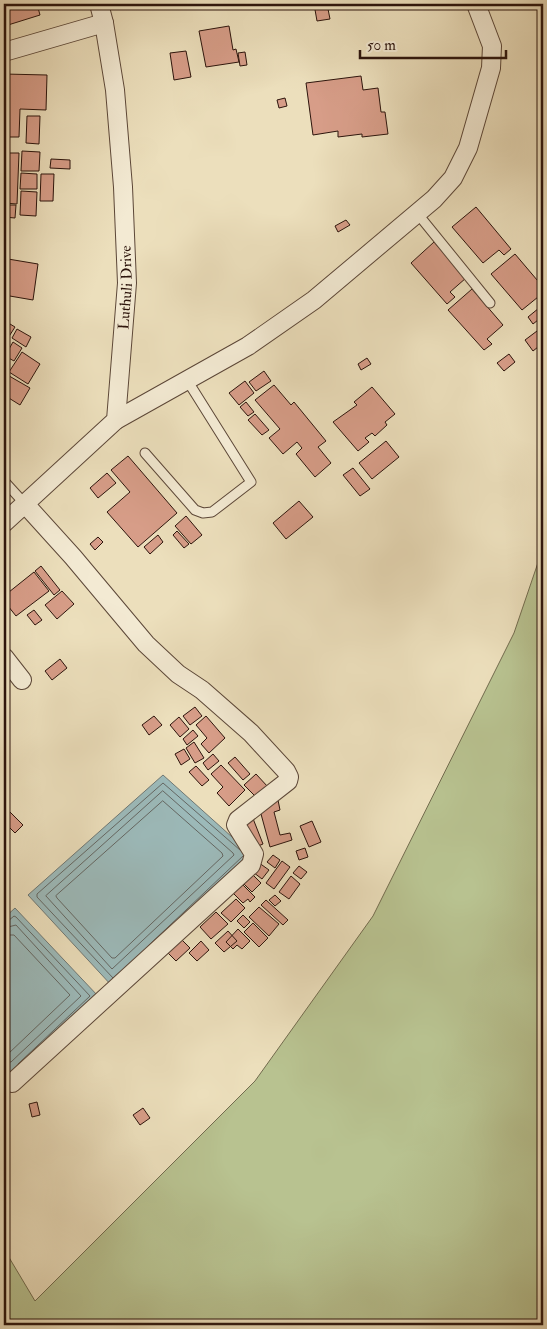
<svg xmlns="http://www.w3.org/2000/svg" width="547" height="1329" viewBox="0 0 547 1329" font-family="'IM FELL Double Pica',serif">
<rect width="100%" height="100%" fill="#ecdfbc"/>
<filter id="stains"><feTurbulence type="fractalNoise" baseFrequency=".004" numOctaves="4"/><feColorMatrix values="0 0 0 0 .2 0 0 0 0 .09 0 0 0 0 .02 0 0 0 .5 -.17"/></filter>
<radialGradient id="worn" r=".72"><stop offset=".6" stop-color="#630" stop-opacity="0"/><stop offset="1" stop-color="#630" stop-opacity=".3"/></radialGradient>
<path fill="#b8c290" stroke="#726b4e" d="M543 548V1325H4V1249L35 1301 255 1081 373 916 514 633Z"/>
<path fill="#9cbaba" stroke="#6f7874" d="M163 775 252 855 112 986 28 895Z
M15 908 98 996 10 1078 4 1072V918Z"/>
<g fill="none" stroke-linecap="round" stroke-linejoin="round">
<path stroke="#646763" stroke-width="1" d="M163 791 233 853 234 855 112 969 46 896Z
M163 801 222 853 223 856 115 958H112L57 898 56 896Z
M4 922 8 921 14 916 16 917 90 996 18 1064
M4 928 16 925 81 996 11 1062H4
M4 935H14L70 995 8 1054 4 1055
M148 946 243 856
M113 978 37 897V894L163 783 240 850"/>
</g>
<path fill="#d79d88" stroke="#2c140c" d="M4 4H37L40 15 8 25 4 10Z
M314 4H327L330 19 317 21Z
M229 26 233 50 236 49 239 62 206 67 199 31Z
M186 51 191 77 174 80 170 53Z
M245 52 247 65 240 66 238 53Z
M4 74 47 75 46 110 20 109 19 137H4Z
M361 76 363 90 378 88 381 112H385L388 134 362 137V134L338 137V131L313 135 306 83Z
M285 98 287 106 279 108 277 100Z
M27 116H40L39 144 26 143Z
M22 151 40 152 39 171H21Z
M4 153H19L17 204 4 203Z
M51 159 70 160V169L50 168Z
M21 173 37 174V189H20Z
M41 174H54L53 201H40Z
M21 191 37 192 36 216 20 215Z
M4 205H16L15 218 4 217Z
M476 207 511 249 504 255 499 250 483 263 452 227Z
M346 220 350 225 338 232 335 226Z
M434 242 466 278 450 292 455 297 447 304 411 263Z
M515 254 543 287V301L538 297 522 310 491 274Z
M8 259 38 264 33 300 4 295Z
M472 289 503 325 487 339 492 344 484 350 448 310Z
M539 308 543 316 533 324 528 317Z
M10 324 15 327 8 338 4 336V333Z
M17 329 31 337 26 347 12 338Z
M537 331 543 339V343L533 351 525 340Z
M13 342 22 348 14 361 5 356Z
M22 352 40 364 28 384 9 372Z
M509 354 515 362 504 371 497 363Z
M367 358 371 364 361 370 358 364Z
M264 371 271 381 256 391 249 382Z
M4 373 30 388 20 405 4 395Z
M245 381 254 393 239 405 229 393Z
M274 385 291 405 294 402 326 441 318 447 331 463 315 477 296 454 302 448 297 442 283 454 269 438 280 429 255 400Z
M372 387 395 414 385 422 387 425 375 436 372 433 365 438 369 442 358 451 333 422 357 405 354 402Z
M246 402 254 412 248 416 240 407Z
M255 414 269 430 262 435 248 420Z
M386 441 399 457 372 479 359 463Z
M128 456 177 513 138 547 107 512 130 492 111 470Z
M353 468 370 489 360 496 343 475Z
M107 473 116 483 98 498 90 488Z
M299 501 313 517 286 539 273 523Z
M186 516 202 535 191 544 175 526Z
M177 531 189 544 184 548 173 535Z
M158 535 163 542 150 554 144 547Z
M98 537 103 542 95 550 90 544Z
M41 566 60 590 54 595 35 571Z
M34 572 49 591 16 616 4 601V596Z
M62 591 74 604 57 619 45 605Z
M34 610 42 620 35 625 27 615Z
M60 659 67 668 52 680 45 671Z
M195 707 202 716 190 725 183 716Z
M154 716 162 725 149 735 142 725Z
M206 716 225 738 209 753 201 744 207 738 196 725Z
M179 717 189 729 180 737 170 725Z
M193 730 198 736 187 745 183 739Z
M194 742 204 758 195 763 186 748Z
M184 749 190 759 181 765 175 754Z
M213 754 219 761 208 770 203 763Z
M235 757 250 774 243 780 228 763Z
M221 765 245 790 229 806 217 793 223 787 211 774Z
M196 766 209 780 202 786 189 772Z
M256 774 268 787 256 797 244 785Z
M277 795 280 810 274 812 280 835 290 833 292 840 270 847 258 803Z
M10 812 23 825 15 833 4 822V818Z
M252 816 263 844 251 849 240 820Z
M312 821 321 842 309 847 300 826Z
M305 848 308 857 299 860 296 851Z
M273 855 280 860 275 868 267 862Z
M255 860 269 870 262 879 249 869Z
M282 861 290 867 274 889 266 883Z
M299 866 307 872 301 879 293 873Z
M248 870 261 883 252 892 239 879Z
M291 876 300 884 289 899 279 892Z
M236 878 255 897 250 902 248 899 243 903 227 887Z
M275 895 281 901 275 906 269 900Z
M236 899 245 908 231 922 221 913Z
M266 900 288 920 283 925 261 905Z
M259 907 279 924 269 936 249 917Z
M216 912 228 924 211 939 200 927Z
M243 915 250 922 244 928 237 921Z
M253 923 268 938 259 947 244 932Z
M238 929 250 941 242 949 237 945 233 949 226 942Z
M228 931 237 941 224 952 215 943Z
M181 939 190 948 176 961 167 952Z
M201 941 209 950 197 961 189 953Z
M37 1102 40 1115 32 1117 29 1104Z
M143 1108 150 1118 140 1125 133 1115Z"/>
<g fill="none" stroke-linecap="round" stroke-linejoin="round">
<g stroke="#5c4738" stroke-width="11">
<path id="service" d="M417 213 490 303
M145 453 195 510 203 513 212 512 251 482 187 380
M4 481 25 504"/>
</g>
<g stroke="#5c4738" stroke-width="20">
<g id="minor">
<path d="M4 52 104 23"/>
<path d="M116 420 248 346 314 300 434 199 453 178 468 148 491 68 492 46 476 4"/>
<path id="s1" d="M4 523 116 420 127 283 123 187 115 90 104 23 99 4"/>
<path d="M4 657 22 680"/>
<path d="M12 1083 251 865 254 854 236 825 238 820 288 781 289 777 286 771 251 733 202 690 178 674 146 644 73 557 25 504"/>
</g>
</g>
<use href="#service" stroke="#f3ead3" stroke-width="9"/>
<use href="#minor" stroke="#f3ead3" stroke-width="18"/>
</g>
<g text-anchor="middle" stroke-width="4" stroke-linejoin="round" paint-order="stroke">
<g font-size="15" fill="#2c140c" stroke="#f3ead3">
<text dy="5" stroke="none"><textPath href="#s1" startOffset="285">Luthuli Drive</textPath></text>
</g>
</g>
<rect width="547" height="1329" fill="none" stroke="#ecdfbc" stroke-width="20"/>
<rect x="5" y="5" width="537" height="1319" fill="none" stroke="#2c140c" stroke-width="2.5"/>
<rect x="10" y="10" width="527" height="1309" fill="none" stroke="#2c140c"/>
<path d="M360 50v8h146v-8" fill="none" stroke="#2c140c" stroke-width="2.5"/>
<text x="367" y="50" font-size="15" fill="#2c140c" stroke="#f3ead3" stroke-width="4" paint-order="stroke">50 m</text>
<rect width="100%" height="100%" filter="url(#stains)"/>
<rect width="100%" height="100%" fill="url(#worn)"/>
</svg>
